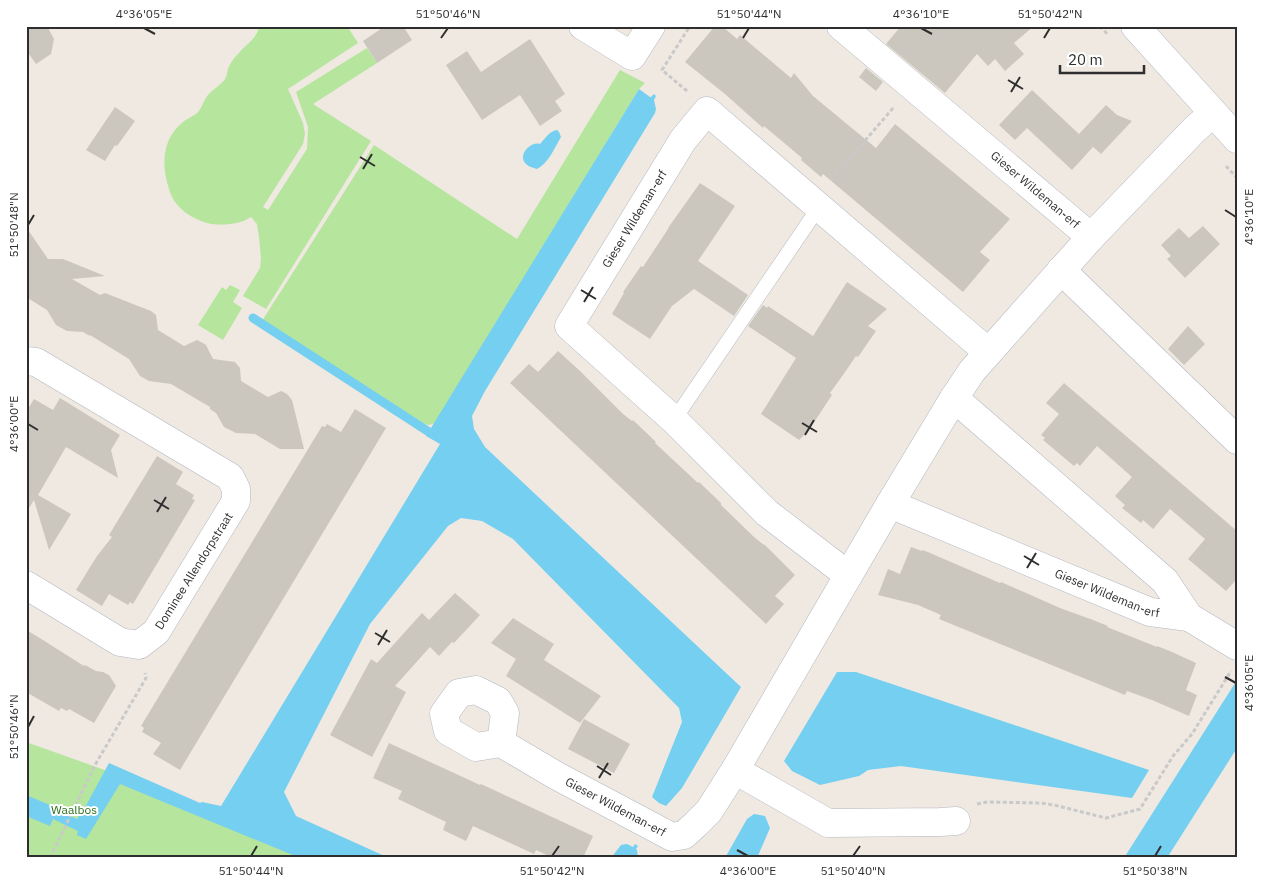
<svg xmlns="http://www.w3.org/2000/svg" width="1263" height="884" viewBox="0 0 1263 884" font-family="'IBM Plex Sans',sans-serif">
<rect width="100%" height="100%" fill="#efe9e1"/>
<path fill="#b6e59e" d="M259 26H347L358 43 288 89 303 123 305 134 303 144 263 207 268 210 307 149 308 127 296 92 367 48 377 63 313 104 371 141 266 309 243 296 260 268 261 258 259 237 257 224 251 217C239 225 221 226 207 223 190 218 174 207 169 189 161 165 162 139 183 122 186 119 192 117 196 114 202 109 203 101 208 95 213 89 220 86 225 79 227 76 227 72 228 69 230 63 235 57 239 53 247 43 257 39 259 26Z
M620 70 645 83 639 89 435 423 429 425 423 424 262 321 374 145 517 239Z
M230 285 240 290 233 302 242 308 223 340 198 325 222 287 226 290Z
M26 742 352 858H26Z"/>
<path fill="#75cff0" d="M639 89 650 97H651L654 94 656 96 654 100 656 109 655 113 485 391 472 416 474 429 485 447 741 687 692 771 682 788 666 806 659 803 652 797 682 722 679 708 513 539 482 521 461 518 448 526 370 624 284 792 296 816 389 858H300L120 784 86 839 77 835 78 831 53 819 50 826 26 816V795L62 810 61 812 77 819 80 814 82 813 109 763 200 803 202 802 221 806 440 444 426 436Z
M557 130 559 132 561 137C555 147 548 164 537 169 534 168 529 167 526 164 517 156 530 141 540 144 545 139 549 131 557 130Z
M837 672H856L1149 770 1132 798 901 766 868 770 859 776 820 785 792 771 784 761Z
M1237 680V748L1167 858H1124Z
M754 814 765 816 770 828 757 858H725L747 819Z
M627 844 633 847 635 844 638 846 636 849 637 850 638 858H611L621 845Z"/>
<g fill="none" stroke-linecap="round" stroke-linejoin="round">
<path stroke="#75cff0" stroke-width="9" d="M253 318 429 432"/>
</g>
<path fill="#cbc7bf" d="M26 26H47L54 39 51 54 36 64 26 50Z
M385 26H403L412 40 377 63 363 41Z
M715 26H722L737 39 740 35 791 78 794 73 813 96 876 148 895 124 1010 219 980 252 990 260 963 292 823 174 821 177 801 160 802 158 764 126 763 128 725 94 685 62Z
M901 26H1034L1014 43 1024 54 1005 71 995 59 988 66 977 54 945 93 886 44Z
M530 39 565 94 555 101 562 111 540 126 520 95 482 120 446 65 467 51 481 72Z
M866 68 883 82 876 91 859 77Z
M1032 90 1079 134 1106 105 1117 115 1132 121 1101 154 1082 137 1093 147 1072 170 1027 128 1015 140 999 125Z
M115 107 135 121 117 146 115 145 105 161 86 150Z
M700 183 735 206 698 261 748 295 734 316 694 289 672 306 650 339 612 314 624 293 623 292 641 266 643 267 668 229V228Z
M1203 226 1220 244 1185 278 1167 259 1171 256 1161 245 1179 228 1189 238Z
M26 227 48 259H63L105 276 72 279 100 295 105 293 151 311 156 315 158 330 184 346 197 340 203 343 206 345 213 359 235 362 240 368 241 381 268 397 281 391 287 394 292 400 304 449H280L255 434 236 433 224 427 216 413 210 409V407L171 384 149 381 140 376 129 359 90 335V336L83 332 67 331 56 325 47 310 26 297Z
M847 282 887 309 868 326 876 331 858 357 856 356 843 375 830 393 832 395 809 430 799 440 761 414 796 358 748 326 763 305 767 308 768 306 813 336Z
M1188 326 1205 344 1184 365 1168 349Z
M558 351 579 370 623 414 632 421 633 420 656 442 655 443 698 483 699 482 721 503V505L754 537 764 545V544L795 575 775 596 784 604 766 624 510 383 529 364 538 372Z
M1064 383 1237 531V579L1226 591 1188 559 1205 539 1170 509 1153 529 1143 520 1141 523 1122 508 1125 505 1115 496 1132 477 1097 446 1080 466 1077 463 1074 466 1043 440 1045 438 1041 435 1059 414 1046 403Z
M60 398 120 435 111 450 118 478 66 447 38 495 71 514 49 550 34 500 26 513V412L34 399 53 410Z
M355 409 386 428 180 770 153 754 161 743 142 732 144 728 141 726 322 426 325 427 327 424 341 432Z
M157 456 183 472 176 484 194 495 192 499 195 500 133 604 130 602 128 605 109 594 102 606 76 590 97 556 112 537 109 535Z
M911 547 922 551 923 550 1000 583 1001 582 1060 608 1093 620 1108 626 1107 627 1157 647V646L1172 652 1196 663 1186 690 1197 695 1189 716 1152 700 1127 691 1125 695 939 619 941 615 918 605 878 595 888 569 900 574Z
M455 593 480 615 454 643 452 642 439 656 430 647 395 686 406 692 372 757 330 735 371 659 377 663 422 613 429 620Z
M513 618 554 644 544 660 601 696 580 723 506 676 516 659 491 643Z
M26 630 35 635 84 666 85 665 96 671 103 672 109 675 116 686 94 723 69 709 67 711 61 708 59 711 26 692Z
M584 719 630 744 614 773 568 749Z
M389 743 480 785 481 784 593 836 583 858H553L536 850 534 854 473 826 466 841 443 830 446 822 398 799 402 791 373 778Z"/>
<g fill="none" stroke-linecap="round" stroke-linejoin="round">
<g stroke="#b4b7c1" stroke-width="15">
<path id="lane" d="M674 420 819 207"/>
</g>
<g stroke="#b4b7c1" stroke-width="29">
<g id="street">
<path d="M583 26 632 56 651 26"/>
<path id="s1" d="M841 26 1091 237"/>
<path d="M1061 270 1237 440"/>
<path d="M26 361 36 362 230 477 236 489V501L156 632 139 645 120 642 26 585"/>
<path d="M954 398 1165 581 1189 617 1237 646"/>
<path id="s2" d="M890 504 1150 612 1189 617"/>
<path id="s3" d="M848 575 767 513 674 420 569 326 683 140 707 111 988 352"/>
<path id="s4" d="M501 743 505 713 498 701 476 690 459 693 444 714 448 731 476 747 501 743 557 776 672 837 684 835 696 824 709 811 735 770 890 504 954 398 972 371 1091 237 1194 130 1213 113"/>
<path d="M735 770 828 823 940 822 956 821"/>
</g>
</g>
<g stroke="#b4b7c1" stroke-width="29">
<path id="secondary" d="M1135 26 1237 139"/>
</g>
<path stroke="#c9c9c9" stroke-width="3" stroke-dasharray="4 2.5" stroke-linecap="butt" d="M1100 26 1108 35
M687 91 662 70 690 26
M1226 166 1237 178
M831 180 894 107
M977 804 987 802 1041 803 1054 805 1106 818 1140 809 1173 756 1192 734 1231 671
M50 858 95 765 146 678 145 673"/>
<use href="#lane" stroke="#fff" stroke-width="14"/>
<use href="#street" stroke="#fff" stroke-width="28"/>
<use href="#secondary" stroke="#fff" stroke-width="28"/>
</g>
<path fill="none" stroke="#2e2e2e" stroke-width="2" d="M144 28 155 34M921 28 932 34M441 38 448 28M743 38 749 28M1044 38 1050 28M1008 80 1023 89M1011 92 1020 77M360 157 375 166M363 169 372 154M1225 210 1236 217M28 225 34 215M581 290 596 299M584 302 593 287M802 423 817 432M28 424 38 430M805 435 814 420M154 500 169 509M157 512 166 497M1024 556 1039 565M1027 568 1036 553M375 633 390 642M378 645 387 630M1225 677 1236 683M28 727 34 716M597 766 611 775M599 778 608 763M737 850 748 856M251 856 257 846M552 856 559 846M853 856 860 846M1155 856 1161 846"/>
<g text-anchor="middle" stroke-width="4" stroke-linejoin="round" paint-order="stroke">
<g font-size="12" fill="#2e2e2e" stroke="#fff">
<text dy="4" stroke="none"><textPath href="#s1" startOffset="254">Gieser Wildeman-erf</textPath></text>
<text dy="4" stroke="none"><textPath href="#s3" startOffset="500">Gieser Wildeman-erf</textPath></text>
<text transform="translate(194 571) rotate(-58)" y="4">Dominee Allendorpstraat</text>
<text dy="4" stroke="none"><textPath href="#s2" startOffset="235">Gieser Wildeman-erf</textPath></text>
<text dy="4" stroke="none"><textPath href="#s4" startOffset="318">Gieser Wildeman-erf</textPath></text>
</g>
<g font-size="12" fill="#2c6e1b" stroke="#fff">
<text x="74" y="814">Waalbos</text>
</g>
</g>
<rect width="1263" height="884" fill="none" stroke="#ffffff" stroke-width="55"/>
<path d="M1060 65v8h84v-8" fill="none" stroke="#2e2e2e" stroke-width="2.5"/>
<text x="1068" y="65" font-size="15" fill="#2e2e2e" stroke="#ffffff" stroke-width="4" paint-order="stroke">20 m</text>
<rect x="28" y="28" width="1208" height="828" fill="none" stroke="#2e2e2e" stroke-width="2"/>
<g font-size="12" text-anchor="middle" fill="#2e2e2e">
<text x="144" y="18">4°36'05"E</text>
<text x="448" y="18">51°50'46"N</text>
<text x="749" y="18">51°50'44"N</text>
<text x="921" y="18">4°36'10"E</text>
<text x="1050" y="18">51°50'42"N</text>
<text transform="translate(1249 217) rotate(-90)" y="4">4°36'10"E</text>
<text transform="translate(14 225) rotate(-90)" y="4">51°50'48"N</text>
<text transform="translate(14 424) rotate(-90)" y="4">4°36'00"E</text>
<text transform="translate(1249 683) rotate(-90)" y="4">4°36'05"E</text>
<text transform="translate(14 727) rotate(-90)" y="4">51°50'46"N</text>
<text x="251" y="875">51°50'44"N</text>
<text x="552" y="875">51°50'42"N</text>
<text x="748" y="875">4°36'00"E</text>
<text x="853" y="875">51°50'40"N</text>
<text x="1155" y="875">51°50'38"N</text>
</g>
</svg>
